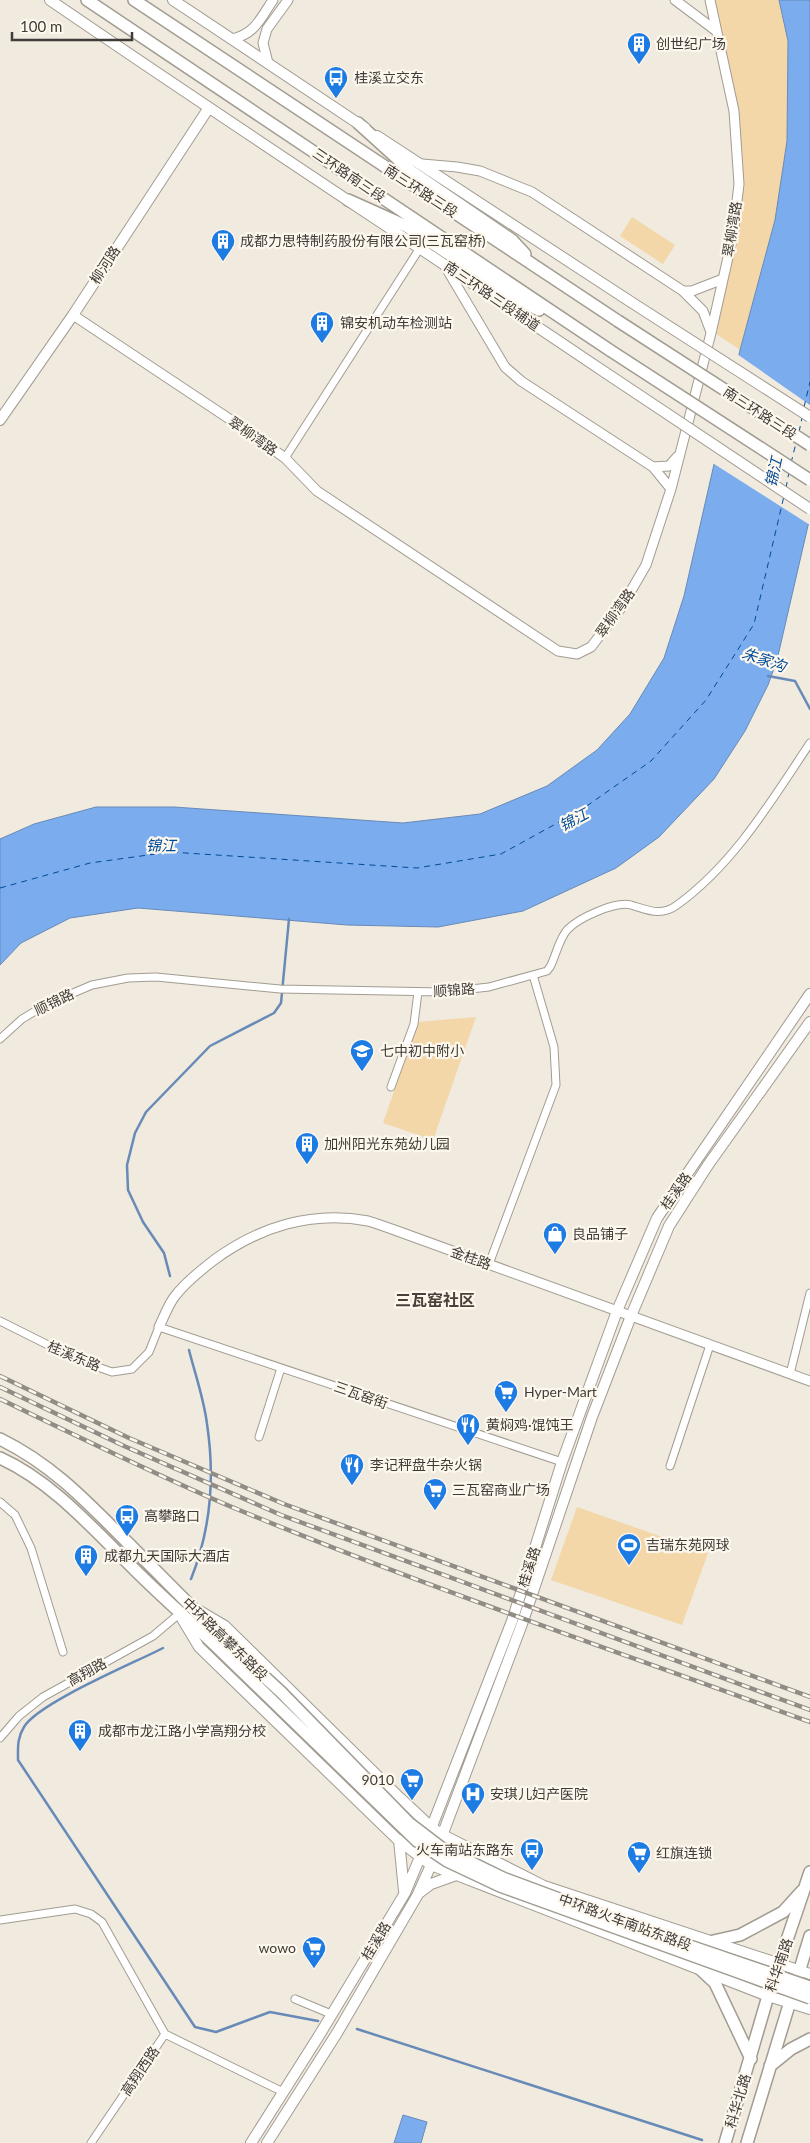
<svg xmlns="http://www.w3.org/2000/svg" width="810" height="2143" viewBox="0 0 810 2143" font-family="Lato,'Noto Sans SC',sans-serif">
<rect width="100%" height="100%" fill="#f0eadf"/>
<path fill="#f3d7a9" d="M714 0H779L788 41 787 141 775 220 740 350 715 333 743 183Z
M632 217 675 245 663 264 620 236Z
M476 1017 433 1140 383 1123 418 1022Z
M577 1507 708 1553 682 1625 551 1580Z"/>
<path fill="#7aacee" stroke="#688ab7" d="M779 0H810V517L777 660 768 685 745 731 714 779 659 837 616 868 523 911 438 927 347 925 138 908 70 918 21 943 0 965V839L34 824 96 807H174L403 823 480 814 547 786 597 750 630 714 664 658 684 596 740 350 775 220 787 141 788 41Z
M403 2115 427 2122 421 2143H394Z"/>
<path fill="#f0eadf" d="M737 354 810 405V525L711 462Z"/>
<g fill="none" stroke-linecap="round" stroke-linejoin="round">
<path stroke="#688ab7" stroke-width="2.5" d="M768 676 795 681 810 709
M170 1276 164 1253 143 1222 128 1190 127 1165 135 1133 146 1112 210 1046 274 1013 281 1003 289 919
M189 1350C195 1374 204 1399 207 1424 215 1477 211 1529 191 1579
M163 1648C134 1663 38 1703 24 1727 17 1738 18 1748 18 1760L195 2027 216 2032 270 2012 318 2021
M357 2029 702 2140"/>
<path stroke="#004b96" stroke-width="1" stroke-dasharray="6 5" stroke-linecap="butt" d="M804 407 810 382
M799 432 802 418
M791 463 796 443
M786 488 789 472
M0 888 90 863 170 852 417 868 501 854 581 810 651 761 706 700 754 624 784 496"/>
<g stroke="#a29c92" stroke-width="9">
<path id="minor" d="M285 458 420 248
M0 1039 22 1019 47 1004 92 985 128 978 156 977 280 989 443 992 489 987 547 971 550 967C556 956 559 938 568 929 579 918 615 901 631 905 648 910 661 917 677 905 734 864 772 800 810 743
M391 1087 414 1024 418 992
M489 1264 556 1085 554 1047 533 975
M0 1321 78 1360 112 1372 132 1369 149 1352 159 1327 562 1462
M790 1374 810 1293
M259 1437 281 1368
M670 1466 710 1345
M0 1502 15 1515 31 1548 63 1652
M0 1738 19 1716 43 1697 153 1636 179 1614
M0 1920 75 1909 91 1914 102 1922 165 2034
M295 1999 331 2014
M91 2143 165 2034 283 2092"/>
</g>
<g stroke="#a29c92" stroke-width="11">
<path id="tertiary" d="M675 0 715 30
M232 39C255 34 260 19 273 0
M268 63 263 43 267 29 288 0
M422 164 457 167 480 171 532 192 683 291H692L723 279
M445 266 505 367 521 381 653 467 671 489
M683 291 703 311 711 332
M73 315 249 432 285 458 317 491 558 651 577 654 591 647 621 608 646 565 671 489 711 333 733 235 739 184 734 111 710 0
M653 467 669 466 678 456
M159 1327C164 1317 168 1305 175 1296 185 1283 201 1270 214 1260 259 1227 312 1210 368 1221 378 1224 389 1228 400 1232L810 1381"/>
</g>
<g stroke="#a29c92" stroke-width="12">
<path id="secondary" d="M50 0C234 126 421 248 606 373
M173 0 365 128
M377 136 631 302
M0 420 73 315 208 109
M198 1610 225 1626 400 1798 431 1827 443 1835 544 1886 810 1974
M181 1617 199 1647 397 1839 431 1865 768 1996 810 2009
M399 1840 404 1891
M419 1893 431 1884 456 1875
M251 2143 320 2034 405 1893 420 1857 512 1621 562 1462 617 1311 657 1218 810 994
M267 2143 337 2033 417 1896 431 1865 522 1624 592 1417 631 1316 669 1226 708 1165 810 1022"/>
</g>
<g stroke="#a29c92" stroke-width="14">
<path id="primary" d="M0 1439C53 1465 87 1502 127 1542 159 1574 191 1606 222 1638
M0 1458C53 1482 94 1530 135 1570 162 1597 190 1621 217 1647
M709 1942 740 1935 783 1912 802 1891
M700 1969 715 1983 751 2059
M770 2066 791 2049 810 2039
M725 2143 768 1996 810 1872
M747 2143 810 1936"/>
</g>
<g stroke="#a29c92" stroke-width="14">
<path id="trunk" d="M87 0 611 351
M134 0 618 321
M358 123 411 171 512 240 525 254
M348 200 406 226 519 300 539 310"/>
</g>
<use href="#minor" stroke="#fff" stroke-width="7"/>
<use href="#tertiary" stroke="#fff" stroke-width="9"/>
<use href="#secondary" stroke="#fff" stroke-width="10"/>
<use href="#primary" stroke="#fff" stroke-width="11"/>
<use href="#trunk" stroke="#fff" stroke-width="11"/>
<g stroke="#918c85" stroke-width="4.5">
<path id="rail" d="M0 1376 129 1438 284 1504 810 1697
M0 1387 124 1446 281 1515 810 1710
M0 1399C79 1437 158 1476 239 1510 426 1587 619 1652 810 1722"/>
</g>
<use href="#rail" stroke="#fef7ed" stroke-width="2.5" stroke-dasharray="8" stroke-linecap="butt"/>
<g stroke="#a29c92" stroke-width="12" stroke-linecap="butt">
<path id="secondary-bridge" d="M631 302 810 417
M606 373 810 509"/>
</g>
<g stroke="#a29c92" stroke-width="14" stroke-linecap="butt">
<path id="primary-bridge" d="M222 1638 281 1692 409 1823 443 1849 503 1878 629 1925
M217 1647 417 1841 447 1861 500 1886 810 1998
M646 1931 810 1987"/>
</g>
<g stroke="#a29c92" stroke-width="14" stroke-linecap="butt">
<path id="trunk-bridge" d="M618 321 810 445
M611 351 810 480"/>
</g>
<use href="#secondary-bridge" stroke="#fff" stroke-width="10"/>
<use href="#primary-bridge" stroke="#fff" stroke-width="11"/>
<use href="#trunk-bridge" stroke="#fff" stroke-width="11"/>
</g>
<defs>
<g id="building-pin" transform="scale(1.25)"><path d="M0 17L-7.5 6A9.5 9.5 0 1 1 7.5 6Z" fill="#1d7be4" stroke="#fef7ed"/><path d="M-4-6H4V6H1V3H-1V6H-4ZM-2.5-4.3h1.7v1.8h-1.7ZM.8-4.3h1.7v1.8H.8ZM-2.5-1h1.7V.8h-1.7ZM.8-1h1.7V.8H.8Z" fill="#fff"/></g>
<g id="bus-pin" transform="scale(1.25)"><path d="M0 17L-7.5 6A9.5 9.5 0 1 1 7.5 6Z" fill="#1d7be4" stroke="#fef7ed"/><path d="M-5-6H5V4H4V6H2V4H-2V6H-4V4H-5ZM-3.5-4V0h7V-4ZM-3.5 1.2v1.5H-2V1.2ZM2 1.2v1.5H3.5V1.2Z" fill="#fff"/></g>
<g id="school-pin" transform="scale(1.25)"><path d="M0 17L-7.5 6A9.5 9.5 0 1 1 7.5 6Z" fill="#1d7be4" stroke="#fef7ed"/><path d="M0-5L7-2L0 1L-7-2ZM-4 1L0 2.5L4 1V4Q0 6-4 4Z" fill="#fff"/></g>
<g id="shop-pin" transform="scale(1.25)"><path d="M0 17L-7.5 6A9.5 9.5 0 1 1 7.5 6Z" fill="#1d7be4" stroke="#fef7ed"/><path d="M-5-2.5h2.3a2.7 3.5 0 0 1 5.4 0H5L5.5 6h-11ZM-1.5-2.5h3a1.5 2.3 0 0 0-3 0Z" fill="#fff"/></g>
<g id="supermarket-pin" transform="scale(1.25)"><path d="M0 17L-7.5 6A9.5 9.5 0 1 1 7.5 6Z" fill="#1d7be4" stroke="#fef7ed"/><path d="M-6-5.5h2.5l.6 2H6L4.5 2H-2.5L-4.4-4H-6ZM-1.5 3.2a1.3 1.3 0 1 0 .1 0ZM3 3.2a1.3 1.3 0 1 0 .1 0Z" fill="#fff"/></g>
<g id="restaurant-pin" transform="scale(1.25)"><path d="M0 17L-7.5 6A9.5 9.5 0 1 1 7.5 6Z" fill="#1d7be4" stroke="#fef7ed"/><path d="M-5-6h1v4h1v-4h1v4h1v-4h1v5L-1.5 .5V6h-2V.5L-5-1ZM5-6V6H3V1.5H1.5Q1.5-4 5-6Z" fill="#fff"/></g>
<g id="stadium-pin" transform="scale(1.25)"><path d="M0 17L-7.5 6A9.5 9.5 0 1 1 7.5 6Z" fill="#1d7be4" stroke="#fef7ed"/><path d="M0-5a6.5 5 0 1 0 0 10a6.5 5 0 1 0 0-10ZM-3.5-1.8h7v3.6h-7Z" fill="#fff"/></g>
<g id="hospital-pin" transform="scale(1.25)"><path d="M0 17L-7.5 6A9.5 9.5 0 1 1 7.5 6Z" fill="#1d7be4" stroke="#fef7ed"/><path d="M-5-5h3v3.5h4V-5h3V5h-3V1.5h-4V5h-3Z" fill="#fff"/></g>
</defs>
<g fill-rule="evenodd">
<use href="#building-pin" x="639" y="44"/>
<use href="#bus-pin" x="336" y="78"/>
<use href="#building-pin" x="223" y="241"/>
<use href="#building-pin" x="322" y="323"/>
<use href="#school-pin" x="362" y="1051"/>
<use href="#building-pin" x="307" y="1144"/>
<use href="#shop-pin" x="555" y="1234"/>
<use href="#supermarket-pin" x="506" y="1392"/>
<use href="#restaurant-pin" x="468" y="1425"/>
<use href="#restaurant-pin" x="352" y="1465"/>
<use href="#supermarket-pin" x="435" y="1490"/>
<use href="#bus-pin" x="127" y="1516"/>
<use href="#stadium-pin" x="629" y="1545"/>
<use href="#building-pin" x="86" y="1556"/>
<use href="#building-pin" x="80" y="1731"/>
<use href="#supermarket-pin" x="412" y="1780"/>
<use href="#hospital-pin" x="473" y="1794"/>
<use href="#bus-pin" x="532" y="1850"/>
<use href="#supermarket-pin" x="639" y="1853"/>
<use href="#supermarket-pin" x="314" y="1948"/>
</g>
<g text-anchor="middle" stroke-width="4.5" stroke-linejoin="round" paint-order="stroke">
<g font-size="14" fill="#3f3c38" stroke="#fef7ed" text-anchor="start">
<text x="656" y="49">创世纪广场</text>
<text x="354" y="83">桂溪立交东</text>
<text x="240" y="246">成都力思特制药股份有限公司(三瓦窑桥)</text>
<text x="340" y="328">锦安机动车检测站</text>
<text x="380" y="1056">七中初中附小</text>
<text x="324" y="1149">加州阳光东苑幼儿园</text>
<text x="572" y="1239">良品铺子</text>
<text x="524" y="1397">Hyper-Mart</text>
<text x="486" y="1430">黄焖鸡·馄饨王</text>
<text x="370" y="1470">李记秤盘牛杂火锅</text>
<text x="452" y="1495">三瓦窑商业广场</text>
<text x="144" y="1521">高攀路口</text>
<text x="646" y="1550">吉瑞东苑网球</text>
<text x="104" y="1561">成都九天国际大酒店</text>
<text x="98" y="1736">成都市龙江路小学高翔分校</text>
<text x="394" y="1785" text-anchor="end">9010</text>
<text x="490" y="1799">安琪儿妇产医院</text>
<text x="514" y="1855" text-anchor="end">火车南站东路东</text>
<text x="656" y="1858">红旗连锁</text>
<text x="296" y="1953" text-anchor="end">wowo</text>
</g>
<g font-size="14" fill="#3f3c38" stroke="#fef7ed">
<text transform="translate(349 175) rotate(34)" y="5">三环路南三段</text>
<text transform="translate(421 191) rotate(33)" y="5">南三环路三段</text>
<text transform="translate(732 229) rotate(-81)" y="5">翠柳湾路</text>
<text transform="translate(105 265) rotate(-57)" y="5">柳河路</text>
<text transform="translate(492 296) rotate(34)" y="5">南三环路三段辅道</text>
<text transform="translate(760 413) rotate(33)" y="5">南三环路三段</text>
<text transform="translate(253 436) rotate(35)" y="5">翠柳湾路</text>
<text transform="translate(615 613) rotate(-55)" y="5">翠柳湾路</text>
<text transform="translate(454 990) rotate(-4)" y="5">顺锦路</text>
<text transform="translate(54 1002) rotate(-26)" y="5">顺锦路</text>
<text transform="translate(676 1191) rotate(-55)" y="5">桂溪路</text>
<text transform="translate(471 1258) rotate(20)" y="5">金桂路</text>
<text transform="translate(74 1356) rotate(23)" y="5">桂溪东路</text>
<text transform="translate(361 1395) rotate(19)" y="5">三瓦窑街</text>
<text transform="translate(529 1567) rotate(-72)" y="5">桂溪路</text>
<text transform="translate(225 1639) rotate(44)" y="5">中环路高攀东路段</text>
<text transform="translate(87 1672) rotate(-29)" y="5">高翔路</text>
<text transform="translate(625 1922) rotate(20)" y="5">中环路火车南站东路段</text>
<text transform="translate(376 1941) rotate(-59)" y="5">桂溪路</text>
<text transform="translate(779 1965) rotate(-71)" y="5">科华南路</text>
<text transform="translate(140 2071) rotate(-56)" y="5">高翔西路</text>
<text transform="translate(738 2101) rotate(-73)" y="5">科华北路</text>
</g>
<g font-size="15" font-style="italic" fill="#004b96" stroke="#fef7ed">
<text transform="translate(774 472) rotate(-78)" y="5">锦江</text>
<text transform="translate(764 660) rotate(19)" y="5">朱家沟</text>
<text transform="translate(574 820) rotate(-28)" y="5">锦江</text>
<text x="161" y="851">锦江</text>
</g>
<g font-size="16" font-weight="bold" fill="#48423a" stroke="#fef7ed">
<text x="435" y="1306">三瓦窑社区</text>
</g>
</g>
<path d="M12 32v8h120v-8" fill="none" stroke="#3f3c38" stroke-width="2.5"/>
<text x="20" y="32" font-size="15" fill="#3f3c38" stroke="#fef7ed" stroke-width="4" paint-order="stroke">100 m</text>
</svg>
